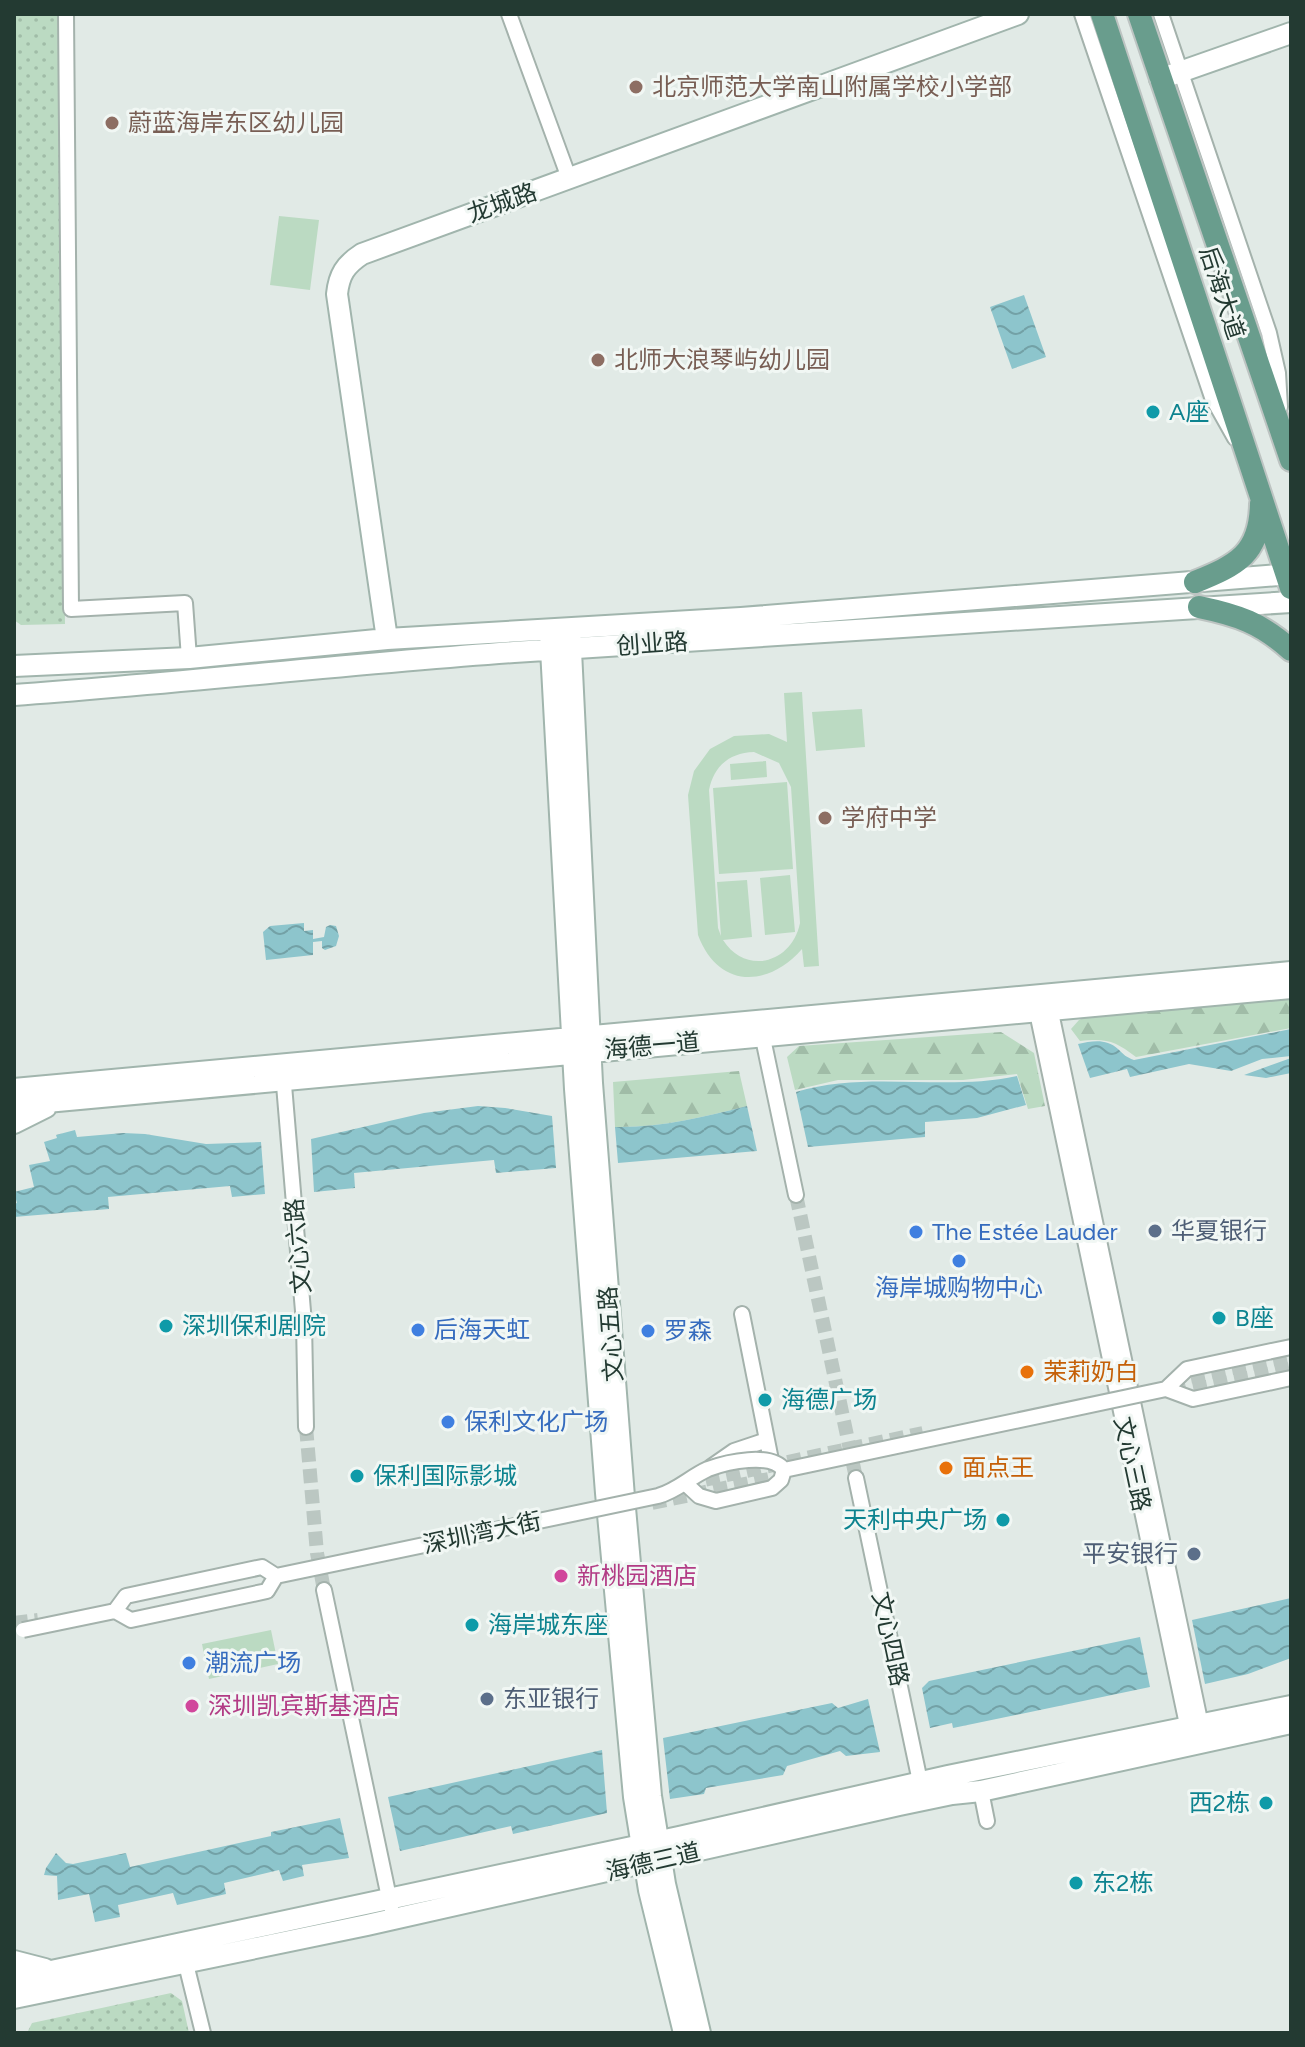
<svg xmlns="http://www.w3.org/2000/svg" width="1305" height="2047" viewBox="0 0 1305 2047" font-family="Figtree,'Noto Sans SC',sans-serif">
<defs>
<pattern id="forest-firs" width="22" height="20" patternUnits="userSpaceOnUse" patternTransform="scale(2)"><rect width="22" height="20" fill="#bbdac2"/><path d="M5 1l3.5 6h-7zM16 11l3.5 6h-7z" fill="#a0bca7"/></pattern>
<pattern id="park-dots" width="8" height="8" patternUnits="userSpaceOnUse" patternTransform="scale(2)"><rect width="8" height="8" fill="#bbdac2"/><path d="M2 2h.1M6 6h.1" fill="none" stroke="#a0bca7" stroke-width="1.8" stroke-linecap="round"/></pattern>
<pattern id="water-waves" width="16" height="10" patternUnits="userSpaceOnUse" patternTransform="scale(2)"><rect width="16" height="10" fill="#8dc5cc"/><path d="M0 5q4-4 8 0t8 0" fill="none" stroke="#73a1a6"/></pattern>
</defs>
<rect width="100%" height="100%" fill="#e1eae6"/>
<path fill="#bbdac2" fill-rule="evenodd" d="M279 216 319 220 310 290 270 285Z
M802 692 819 966 804 967 802 949C768 988 718 989 698 935L688 795 694 771 710 749 734 736 769 734 787 742 784 693ZM754 752 779 763 791 787 800 923C792 963 746 976 723 940L752 937 747 880 717 882 721 936 718 928 709 790C714 766 729 753 754 752Z
M862 709 865 747 816 751 812 712Z
M766 761 767 777 731 780 730 764Z
M787 782 793 869 719 874 713 788Z
M790 875 795 932 765 935 760 878Z
M271 1630 278 1664 209 1679 202 1644Z"/>
<path fill="url(#forest-firs)" d="M1291 995V1028L1136 1057C1115 1041 1107 1038 1080 1041L1071 1029 1079 1020 1096 1012Z
M1001 1032 1034 1053 1045 1106 1028 1109 1017 1074 963 1080H838L795 1090 787 1057 799 1046Z
M739 1071 747 1106C704 1117 659 1128 615 1127L613 1082Z"/>
<path fill="url(#park-dots)" d="M14 14H59L65 624 21 625 14 620Z
M171 1993 182 2001 189 2033H27L32 2023Z"/>
<path fill="url(#water-waves)" d="M1024 295 1046 357 1012 369 990 307Z
M304 923V931L313 930V939L324 937 326 927 330 925 336 926 339 936 336 946 325 950 322 948V941L313 942V955L266 960 263 932 270 926Z
M1291 1029V1056L1262 1059 1231 1071 1189 1064 1130 1077 1127 1069 1090 1078 1078 1044C1092 1041 1106 1038 1118 1049 1124 1055 1126 1057 1134 1060Z
M1291 1058V1073L1266 1078 1244 1075Z
M1017 1076 1026 1105 977 1118 925 1122V1137L808 1147 796 1092C868 1070 944 1092 1017 1076Z
M478 1106 505 1108 552 1116 556 1168 496 1173 494 1160 354 1173 355 1188 314 1192 311 1139 424 1113Z
M747 1106 757 1151 618 1163 615 1127C659 1128 704 1117 747 1106Z
M75 1130 77 1137 123 1133 145 1134 206 1144 261 1142 265 1194 232 1197 230 1186 108 1197 109 1209 14 1217V1204L17 1203 14 1192 34 1187 29 1165 50 1161 44 1142 57 1138 56 1135Z
M1291 1598V1658L1248 1674 1205 1684 1192 1620Z
M1140 1637 1150 1687 953 1728 952 1723 930 1728 922 1688 929 1681Z
M868 1699 880 1752 846 1756 840 1751 787 1766 783 1775 706 1788 704 1794 670 1799 663 1738 832 1703 838 1708Z
M602 1750 607 1813 513 1834 511 1826 400 1851 388 1797Z
M340 1818 349 1858 302 1865 304 1876 283 1881 279 1870 224 1883 226 1894 177 1905 173 1893 118 1905 120 1917 95 1922 89 1894 58 1900 57 1876 44 1875 46 1868 56 1853 66 1863 73 1864 126 1853 130 1867 271 1836V1832Z"/>
<g fill="none" stroke-linecap="round" stroke-linejoin="round">
<path stroke="#bbc7c2" stroke-width="14" stroke-dasharray="14 7" stroke-linecap="butt" d="M796 1195 856 1478
M1170 1381 1291 1356
M1173 1394 1291 1369
M306 1427 317 1553 324 1590
M685 1484 923 1433
M652 1503 788 1475
M14 1623 38 1620"/>
<g stroke="#a4b2ac" stroke-width="18">
<path id="street" d="M66 14 71 609 185 603 189 658
M509 14 569 178
M1082 14 1212 397 1235 438
M1161 14 1269 333 1278 373 1280 407
M1035 1003 1189 1734
M1049 1003 1202 1730
M761 1029 796 1195
M283 1073 304 1323 306 1427
M742 1314 771 1460
M711 1467 734 1451 767 1440
M856 1478 922 1791
M324 1590 391 1907
M981 1791 987 1821
M184 1956 203 2033"/>
</g>
<g stroke="#a1b5ad" stroke-width="24">
<path id="secondary" d="M1160 79 1291 33
M570 630 592 1083 624 1497 651 1796 665 1884 700 2033
M550 631 575 1089 606 1493 634 1797 649 1890 684 2033
M387 639 337 294C339 275 345 265 362 254L1018 14
M14 666 189 658 387 639 741 618 1291 574
M14 695C181 683 347 664 514 652 773 634 1032 620 1291 602
M14 1089 1291 972
M14 1105 1291 988
M14 1123 46 1107
M14 1961 45 1969
M14 1979 679 1837 948 1776 1291 1706
M14 1998 367 1925 899 1805 952 1794 981 1791 1291 1723"/>
</g>
<g stroke="#bdc4c2" stroke-width="26">
<path id="primary" d="M1102 14 1291 588
M1139 14 1291 460
M1195 582C1237 565 1260 554 1261 504
M1199 607C1238 615 1261 623 1291 650"/>
</g>
<use href="#street" stroke="#fff" stroke-width="14"/>
<use href="#secondary" stroke="#fff" stroke-width="20"/>
<use href="#primary" stroke="#699d8d" stroke-width="22"/>
<g stroke="#a4b2ac" stroke-width="18" stroke-linecap="butt">
<path id="street-bridge" d="M1166 1389 1193 1399 1291 1378
M686 1484 699 1496 716 1501 772 1488 781 1480 784 1470
M115 1611 131 1620 267 1591 276 1576
M23 1630 115 1611 126 1596 262 1567 276 1576 658 1496C677 1491 690 1477 708 1469 727 1462 771 1452 784 1470L1166 1389 1187 1369 1291 1347"/>
</g>
<use href="#street-bridge" stroke="#fff" stroke-width="14"/>
</g>
<g fill="#8d6e63" stroke="#f1f7f4" stroke-width="3">
<circle cx="636" cy="87" r="8"/>
<circle cx="112" cy="123" r="8"/>
<circle cx="598" cy="360" r="8"/>
<circle cx="825" cy="818" r="8"/>
</g>
<g fill="#0f9aa8" stroke="#f1f7f4" stroke-width="3">
<circle cx="1153" cy="412" r="8"/>
<circle cx="1219" cy="1318" r="8"/>
<circle cx="166" cy="1326" r="8"/>
<circle cx="765" cy="1400" r="8"/>
<circle cx="357" cy="1476" r="8"/>
<circle cx="1003" cy="1520" r="8"/>
<circle cx="472" cy="1625" r="8"/>
<circle cx="1266" cy="1803" r="8"/>
<circle cx="1076" cy="1883" r="8"/>
</g>
<g fill="#5c6f8a" stroke="#f1f7f4" stroke-width="3">
<circle cx="1155" cy="1231" r="8"/>
<circle cx="1194" cy="1554" r="8"/>
<circle cx="487" cy="1699" r="8"/>
</g>
<g fill="#3f7fe0" stroke="#f1f7f4" stroke-width="3">
<circle cx="916" cy="1232" r="8"/>
<circle cx="959" cy="1261" r="8"/>
<circle cx="418" cy="1330" r="8"/>
<circle cx="648" cy="1331" r="8"/>
<circle cx="448" cy="1422" r="8"/>
<circle cx="189" cy="1663" r="8"/>
</g>
<g fill="#e8710a" stroke="#f1f7f4" stroke-width="3">
<circle cx="1027" cy="1372" r="8"/>
<circle cx="946" cy="1468" r="8"/>
</g>
<g fill="#d1479c" stroke="#f1f7f4" stroke-width="3">
<circle cx="561" cy="1576" r="8"/>
<circle cx="192" cy="1706" r="8"/>
</g>
<g text-anchor="middle" stroke-width="6" stroke-linejoin="round" paint-order="stroke">
<g font-size="24" fill="#785e54" stroke="#f1f7f4" text-anchor="start">
<text x="652" y="95">北京师范大学南山附属学校小学部</text>
<text x="128" y="131">蔚蓝海岸东区幼儿园</text>
<text x="614" y="368">北师大浪琴屿幼儿园</text>
<text x="841" y="826">学府中学</text>
</g>
<g font-size="24" fill="#233a32" stroke="#f1f7f4">
<text transform="translate(502 203) rotate(-20)" y="8">龙城路</text>
<text transform="translate(1222 293) rotate(72)" y="8">后海大道</text>
<text transform="translate(652 644) rotate(-4)" y="8">创业路</text>
<text transform="translate(652 1046) rotate(-5)" y="8">海德一道</text>
<text transform="translate(298 1246) rotate(-95)" y="8">文心六路</text>
<text transform="translate(611 1334) rotate(-94)" y="8">文心五路</text>
<text transform="translate(1132 1464) rotate(78)" y="8">文心三路</text>
<text transform="translate(482 1533) rotate(-12)" y="8">深圳湾大街</text>
<text transform="translate(890 1639) rotate(78)" y="8">文心四路</text>
<text transform="translate(653 1862) rotate(-13)" y="8">海德三道</text>
</g>
<g font-size="24" fill="#0d838f" stroke="#f1f7f4" text-anchor="start">
<text x="1169" y="420">A座</text>
<text x="1235" y="1326">B座</text>
<text x="182" y="1334">深圳保利剧院</text>
<text x="781" y="1408">海德广场</text>
<text x="373" y="1484">保利国际影城</text>
<text x="987" y="1528" text-anchor="end">天利中央广场</text>
<text x="488" y="1633">海岸城东座</text>
<text x="1250" y="1811" text-anchor="end">西2栋</text>
<text x="1092" y="1891">东2栋</text>
</g>
<g font-size="24" fill="#4e5e75" stroke="#f1f7f4" text-anchor="start">
<text x="1171" y="1239">华夏银行</text>
<text x="1178" y="1562" text-anchor="end">平安银行</text>
<text x="503" y="1707">东亚银行</text>
</g>
<g font-size="24" fill="#366cbe" stroke="#f1f7f4" text-anchor="start">
<text x="932" y="1240">The Estée Lauder</text>
<text x="959" y="1296" text-anchor="middle">海岸城购物中心</text>
<text x="434" y="1338">后海天虹</text>
<text x="664" y="1339">罗森</text>
<text x="464" y="1430">保利文化广场</text>
<text x="205" y="1671">潮流广场</text>
</g>
<g font-size="24" fill="#c56008" stroke="#f1f7f4" text-anchor="start">
<text x="1043" y="1380">茉莉奶白</text>
<text x="962" y="1476">面点王</text>
</g>
<g font-size="24" fill="#b23c85" stroke="#f1f7f4" text-anchor="start">
<text x="577" y="1584">新桃园酒店</text>
<text x="208" y="1714">深圳凯宾斯基酒店</text>
</g>
</g>
<rect width="1305" height="2047" fill="none" stroke="#233a32" stroke-width="32"/>
</svg>
